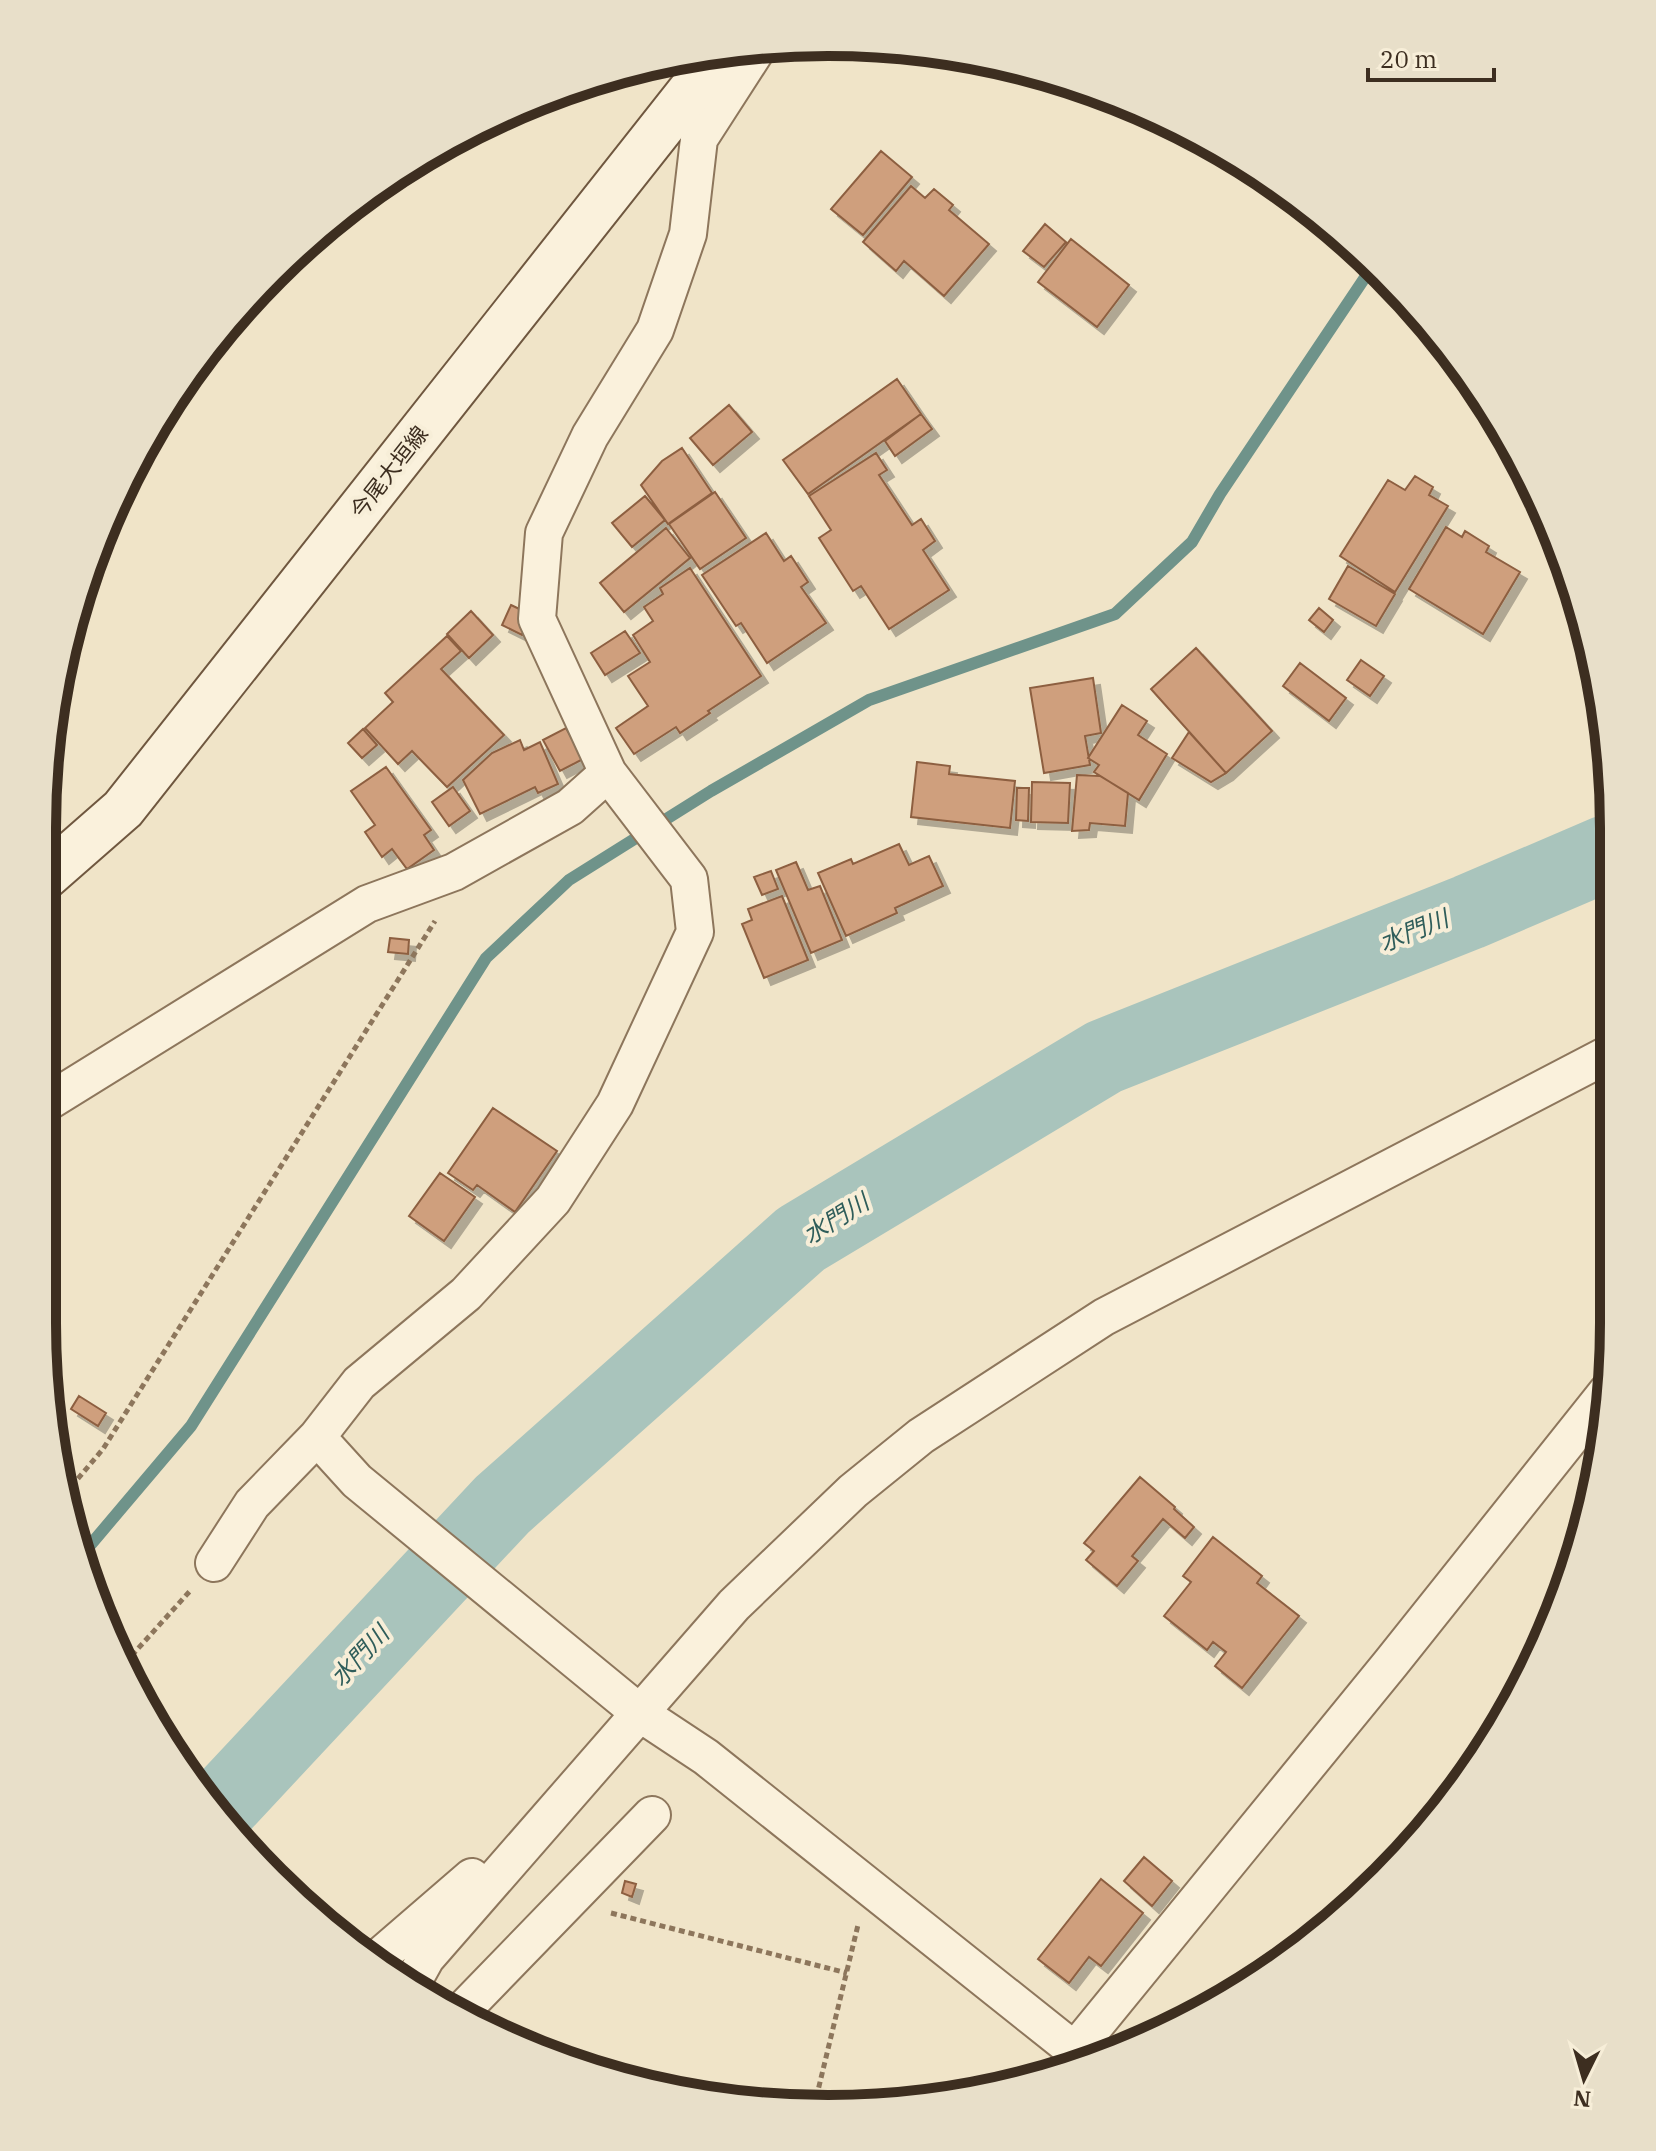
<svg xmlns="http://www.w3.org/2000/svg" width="1656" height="2151" viewBox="0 0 1656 2151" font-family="'IBM Plex Serif','Noto Sans JP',serif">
<defs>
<filter id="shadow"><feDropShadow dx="7" dy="7" stdDeviation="0" flood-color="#0004"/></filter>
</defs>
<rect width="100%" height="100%" fill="#f0e4c8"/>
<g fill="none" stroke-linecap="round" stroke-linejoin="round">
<path stroke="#6f938a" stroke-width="12" d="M81 1556 191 1426 486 958 569 880 711 791 869 700 1115 614 1192 542 1220 494 1374 264"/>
<path stroke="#a9c4bc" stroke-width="76" d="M218 1809 502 1505 801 1239 1104 1057 1469 912 1607 853"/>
</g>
<path fill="#cf9f7d" stroke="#8d5f41" stroke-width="2" filter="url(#shadow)" d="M881 151 912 177 863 235 831 209Z
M911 186 925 198 934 189 953 205 949 210 989 244 944 296 904 261 896 271 863 242Z
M1045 224 1066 242 1044 267 1023 251Z
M1071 239 1129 285 1097 327 1038 282Z
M897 379 921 414 808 494 783 460Z
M729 405 752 432 713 465 690 438Z
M921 414 932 429 895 456 885 441Z
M682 448 712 493 668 524 641 485 662 461Z
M876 453 887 470 879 475 912 525 921 519 935 541 923 550 949 590 889 629 861 586 853 591 819 538 831 530 809 496Z
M1415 476 1433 487 1429 495 1448 506 1395 592 1340 556 1388 480 1405 490Z
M715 492 746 538 700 569 669 524Z
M645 496 665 520 632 547 612 523Z
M1446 527 1462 537 1465 531 1489 546 1486 552 1520 572 1483 634 1409 589Z
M666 528 690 558 624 612 600 583Z
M766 533 784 561 791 556 808 582 801 587 826 623 767 663 741 623 736 626 702 575Z
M1348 566 1395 594 1376 626 1329 599Z
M690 568 761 676 708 711 710 713 680 733 676 727 634 754 616 728 648 706 628 676 650 662 633 635 653 621 644 607 663 594 660 588Z
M511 605 532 615 522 635 502 625Z
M1319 608 1333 620 1324 632 1309 620Z
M471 611 493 635 469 658 447 634Z
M625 631 640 653 605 675 591 653Z
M447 636 461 651 441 669 504 735 447 787 412 751 398 764 365 728 393 702 385 693Z
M1196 648 1272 731 1226 773 1151 689Z
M1361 660 1384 676 1370 696 1347 680Z
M1300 663 1346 698 1329 721 1283 686Z
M1093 678 1101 733 1085 736 1090 765 1044 773 1030 688Z
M1122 705 1147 721 1138 735 1167 754 1139 800 1094 772 1099 765 1088 758Z
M566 728 583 759 560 771 543 740Z
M363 729 377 745 362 758 348 743Z
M1189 732 1226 773 1211 782 1172 758Z
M520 740 524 750 540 742 558 784 538 793 535 787 480 814 463 780 492 753Z
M917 762 950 766 949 774 1015 781 1010 828 911 817Z
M386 767 431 830 424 835 434 850 407 869 392 849 382 857 365 832 375 825 351 791Z
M1077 775 1100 776 1128 793 1125 826 1090 823 1089 830 1072 831Z
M1032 782 1070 783 1068 823 1031 822Z
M453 787 470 811 449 826 432 802Z
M1017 788H1029L1028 821 1016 820Z
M899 844 909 865 929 856 943 886 895 908 897 913 846 936 818 873 851 859 853 864Z
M796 862 808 890 820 886 842 940 811 953 776 870Z
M771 871 778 889 762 895 754 877Z
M782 896 808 960 764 978 742 924 752 920 748 909Z
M390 938 409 940 408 954 388 952Z
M493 1108 557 1151 515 1212 477 1185 473 1190 448 1173Z
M440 1173 475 1197 444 1241 409 1216Z
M79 1396 106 1413 98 1426 71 1409Z
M1140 1477 1175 1507 1174 1509 1194 1527 1185 1538 1163 1519 1132 1556 1138 1561 1117 1586 1086 1560 1094 1551 1084 1543Z
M1213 1537 1262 1576 1257 1583 1299 1616 1242 1688 1215 1666 1226 1652 1213 1642 1207 1650 1164 1616 1191 1582 1183 1576Z
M1144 1857 1172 1881 1152 1906 1124 1881Z
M1101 1879 1143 1913 1101 1966 1089 1957 1069 1983 1038 1959Z
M625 1881 636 1884 632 1897 622 1893Z"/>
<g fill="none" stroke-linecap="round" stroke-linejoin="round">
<g stroke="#8d765c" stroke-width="40">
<path id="street" d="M43 1105 367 904 454 872 570 807 608 773
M317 1437 357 1481 641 1714 706 1757 1089 2062
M214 1563 252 1504 317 1437 359 1383 466 1294 553 1200 615 1104 695 932 689 879 608 773 537 619 544 533 590 436 655 330 688 234 699 139 757 49
M377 1959 472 1877
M411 1985 426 1958 734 1605 853 1491 921 1436 1104 1317 1607 1055
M459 2014 652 1815
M1075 2050 1391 1663 1607 1392"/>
</g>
<g stroke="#6f573f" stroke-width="48">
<path id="secondary" d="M43 879 123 809 721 52"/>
</g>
<path stroke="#8d765c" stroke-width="5" stroke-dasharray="6 4" stroke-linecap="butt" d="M65 1494 103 1449 435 921
M125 1663 190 1591
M611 1913 847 1973
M814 2107 858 1925"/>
<use href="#street" stroke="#faf1dc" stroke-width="36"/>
<use href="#secondary" stroke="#faf1dc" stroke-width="44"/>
</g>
<g text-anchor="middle" stroke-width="8" stroke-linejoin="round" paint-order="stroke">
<g font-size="22" fill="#3d2e20" stroke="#f7eed8">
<text transform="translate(389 472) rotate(-52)" y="8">今尾大垣線</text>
</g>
<g font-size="24" font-style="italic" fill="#2f5d5a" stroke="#f7eed8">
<text transform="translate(1414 931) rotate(-22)" y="8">水門川</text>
<text transform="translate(836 1219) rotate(-32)" y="8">水門川</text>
<text transform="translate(360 1656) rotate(-47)" y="8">水門川</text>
</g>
</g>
<path d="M0 0H1656V2151H0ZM828 56H828A772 772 0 0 1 1600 828V1323A772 772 0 0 1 828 2095H828A772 772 0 0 1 56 1323V828A772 772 0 0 1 828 56Z" fill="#e8dfc9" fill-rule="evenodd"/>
<path fill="none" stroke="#3d2e20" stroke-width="10" d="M828 56H828A772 772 0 0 1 1600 828V1323A772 772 0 0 1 828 2095H828A772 772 0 0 1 56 1323V828A772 772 0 0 1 828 56Z"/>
<g transform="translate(1584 2079) rotate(185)" stroke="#f7eed8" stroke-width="6" paint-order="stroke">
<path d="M0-6L14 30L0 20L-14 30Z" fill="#3d2e20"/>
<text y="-12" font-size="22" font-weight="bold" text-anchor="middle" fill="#3d2e20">N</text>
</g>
<path d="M1368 68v12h126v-12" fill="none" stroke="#3d2e20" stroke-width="4"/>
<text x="1380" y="68" font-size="24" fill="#3d2e20" stroke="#f7eed8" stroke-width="6" paint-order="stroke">20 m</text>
</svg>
